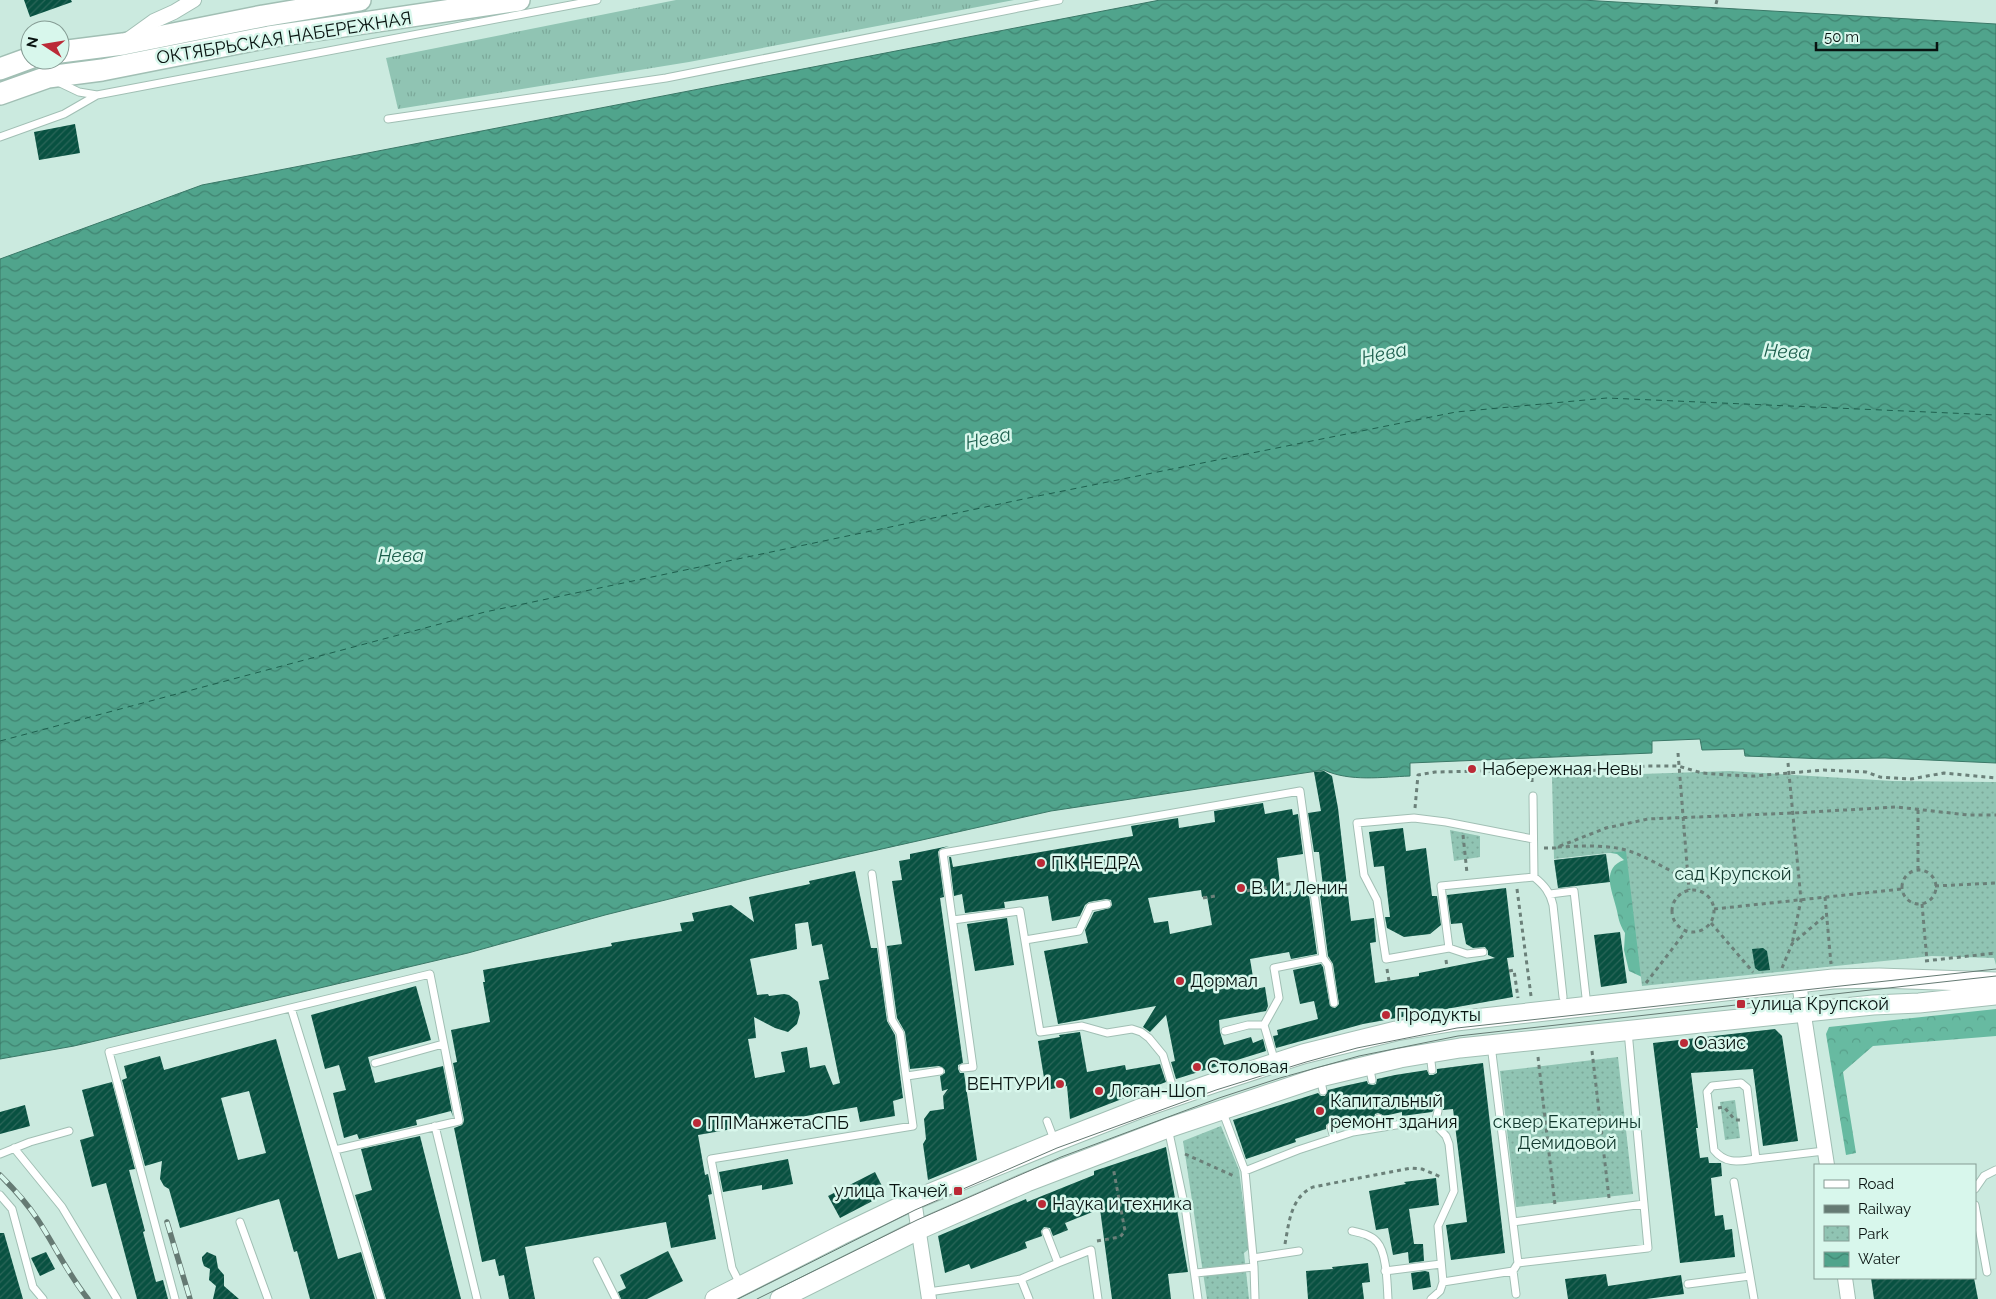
<svg xmlns="http://www.w3.org/2000/svg" width="1996" height="1299" viewBox="0 0 1996 1299" font-family="Raleway,sans-serif">
<defs>
<pattern id="grass-tufts" width="24" height="20" patternUnits="userSpaceOnUse" patternTransform="scale(1.25)"><rect width="24" height="20" fill="#90c4b3"/><path d="M3 7l-1-3M5 7V3M7 7l1-3M15 17l-1-3M17 17v-4M19 17l1-3" fill="none" stroke="#7ba899"/></pattern>
<pattern id="forest-crowns" width="20" height="18" patternUnits="userSpaceOnUse" patternTransform="scale(1.25)"><rect width="20" height="18" fill="#67baa1"/><path d="M2 6a3 3 0 1 1 6 0M12 15a3 3 0 1 1 6 0" fill="none" stroke="#589f8a"/></pattern>
<pattern id="park-dots" width="8" height="8" patternUnits="userSpaceOnUse" patternTransform="scale(1.25)"><rect width="8" height="8" fill="#90c4b3"/><path d="M2 2h.1M6 6h.1" fill="none" stroke="#7ba899" stroke-width="1.8" stroke-linecap="round"/></pattern>
<pattern id="water-waves" width="16" height="10" patternUnits="userSpaceOnUse" patternTransform="scale(1.25)"><rect width="16" height="10" fill="#50a48c"/><path d="M0 5q4-4 8 0t8 0" fill="none" stroke="#408471"/></pattern>
<pattern id="building-hatch" width="6" height="6" patternUnits="userSpaceOnUse" patternTransform="scale(1.25)"><rect width="6" height="6" fill="#085141"/><path d="M-1 1l2-2M0 6l6-6M5 7l2-2" fill="none" stroke="#2b6659"/></pattern>
</defs>
<rect width="100%" height="100%" fill="#cbeadf"/>
<path fill="url(#grass-tufts)" d="M676 0H1014L689 62 398 109 386 58Z"/>
<path fill="url(#forest-crowns)" d="M1624 819 1642 977 1629 971 1624 950 1625 933C1618 922 1619 918 1616 907 1612 891 1601 868 1624 860L1617 854 1605 852Z
M1996 1009V1036L1873 1046 1843 1072 1856 1153 1846 1155 1826 1034 1829 1027Z"/>
<path fill="url(#park-dots)" d="M1730 771 1893 781 1996 782V965L1994 958 1932 956 1642 986 1626 851 1554 859 1552 777Z
M1450 830 1480 836V857L1454 861Z
M1618 1057 1633 1194 1516 1207 1500 1071Z
M1735 1100 1740 1138 1725 1140 1720 1102Z
M1221 1126 1239 1170 1249 1249 1244 1253 1249 1299H1207L1183 1141Z"/>
<path fill="url(#water-waves)" stroke="#3a7867" d="M1160 0H1582L1996 24V763L1885 758 1828 759 1745 756 1744 749 1702 750 1700 739 1652 741V753L1410 763V776C1382 777 1350 782 1324 770L1051 811 766 875 605 915 468 953 74 1046 0 1059V259L202 185Z"/>
<g fill="none" stroke-linecap="round" stroke-linejoin="round">
<path stroke="#1e604e" stroke-width="1" stroke-dasharray="6 5" stroke-linecap="butt" d="M0 741 485 612 1038 496 1456 412 1607 398 1996 415"/>
</g>
<path fill="url(#building-hatch)" fill-rule="evenodd" d="M24 0H71L72 2 30 17Z
M75 124 80 153 39 160 34 132Z
M1324 771 1332 776 1338 808 1351 921 1374 918 1376 942 1370 943 1375 983 1419 976V973L1495 958 1488 955V951L1485 947 1473 948 1466 944 1462 923 1451 924 1447 895 1506 888 1514 957 1507 958 1513 997 1363 1024 1276 1048 1273 1036 1278 1035 1277 1030 1318 1019 1314 1001 1300 1004 1293 970 1321 964 1323 967 1330 1006 1335 1008 1339 1004 1333 964 1328 956 1319 887 1323 886 1319 852H1314L1308 813 1321 811 1314 772Z
M1263 803 1265 814 1292 809 1293 815 1298 814 1303 854 1277 858 1281 893 1308 888 1317 954 1291 959 1289 952 1250 959 1255 989 1265 987 1268 1006 1266 1011 1219 1020 1220 1032 1224 1045 1251 1037 1253 1043 1263 1039 1266 1051 1176 1079 1171 1062 1175 1061 1166 1015 1150 1032 1143 1027 1156 1006 1058 1024 1044 951 1088 943 1085 930 1094 912 1110 908 1112 905 1111 900 1106 899 1089 902 1085 905 1080 916 1052 921 1048 896 1004 902 1005 908 965 913 962 894 954 896 949 857H951L953 867 1133 836 1131 826 1178 818 1179 828 1215 822 1214 811ZM1201 890 1202 897 1207 896 1212 925 1170 934 1168 921 1154 923 1148 898Z
M1403 828 1406 851 1426 848 1432 896H1437L1441 925 1430 934 1404 937 1387 928 1385 917H1390L1384 866 1374 867 1369 832Z
M949 846 940 849 938 852 944 897 940 898 963 1063 958 1065V1069L960 1073H964L977 1160 928 1180 923 1144 926 1139 924 1119 930 1111 944 1109 943 1096 948 1089 942 1091 940 1076 945 1073V1070L939 1066 910 1069 905 1032 897 1018 887 946 902 944 892 881 902 880 899 861 910 859V854Z
M1606 854 1610 882 1558 888 1554 860Z
M855 871 871 948H877L887 1021 895 1035 903 1098 893 1101 895 1116 860 1122 857 1107 698 1135 705 1175 708 1174 712 1194 708 1195 716 1239 671 1248 666 1222 525 1247 535 1299H509L504 1275 499 1276 495 1259 482 1262 454 1128 462 1125 464 1120 453 1063 457 1062 451 1030 490 1022 483 982H485L483 970 612 946 611 943 682 931 680 923 694 921 692 913 731 905 754 922 749 897 810 884 809 881ZM808 922 812 946 822 944 829 979 819 981 840 1083 833 1085 825 1065 810 1068 807 1047 781 1052 785 1072 755 1078 748 1039 756 1038 754 1017 775 1028 788 1032 797 1024 800 1013 798 1002 789 995 784 994 769 996 768 994 757 995 750 959 797 949 795 924Z
M1007 918 1014 965 975 971 967 924Z
M1620 932 1627 983 1601 987 1594 935Z
M1763 948 1767 951 1770 970 1759 971 1755 968 1752 949Z
M416 986 431 1040 368 1057 375 1083 443 1066 453 1117 451 1111 416 1120 417 1125 359 1139 357 1134 344 1138 333 1093 346 1090 339 1065 325 1069 311 1015Z
M1775 1029 1782 1036 1798 1141 1763 1146 1753 1069 1691 1073 1698 1128H1696L1700 1158 1708 1157 1709 1163H1721L1722 1176 1711 1178 1715 1216 1723 1215 1725 1230 1732 1229 1735 1257 1680 1263 1653 1043Z
M1080 1032 1087 1072 1125 1065 1126 1070 1160 1064 1166 1082 1070 1119 1067 1086 1046 1090 1038 1041 1060 1037 1059 1035Z
M276 1039 338 1259 361 1252 375 1299H310L297 1251 294 1252 279 1199 180 1228 169 1189 164 1186 160 1179 162 1161 145 1166 122 1080 127 1078 124 1066 160 1056 164 1070ZM249 1091 266 1153 238 1160 221 1098Z
M1483 1063 1505 1253 1451 1260 1446 1225 1467 1222 1453 1109 1443 1110 1441 1107 1437 1106 1432 1112 1402 1116V1112L1384 1116 1378 1113 1375 1114 1374 1119 1351 1124 1350 1121 1336 1126 1334 1123 1330 1122 1326 1125V1129L1295 1139 1296 1142 1246 1159 1233 1120 1318 1093 1321 1096H1325L1328 1090 1344 1086 1367 1081 1368 1084 1373 1085 1376 1084 1377 1079 1395 1075 1427 1070 1429 1075H1433L1437 1073V1069Z
M112 1082 135 1169 129 1170 145 1231 143 1232 156 1282 163 1280 168 1299H137L106 1183 92 1187 80 1140 94 1136 82 1090Z
M25 1105 30 1126 0 1134V1112Z
M420 1136 461 1299H386L355 1195 372 1190 361 1149Z
M1166 1147 1188 1272 1168 1274 1171 1299H1112L1100 1209 1065 1223 1068 1230 1053 1236 1050 1228 1044 1227 1041 1231 1042 1236 1025 1242 1027 1248 971 1269 969 1264 945 1273 938 1236 1026 1199 1027 1202 1094 1175V1171Z
M788 1159 793 1184 762 1190V1185L723 1192 719 1172Z
M875 1172 886 1194 840 1218 828 1196Z
M1436 1178 1439 1205 1409 1209 1414 1244H1423L1424 1261 1409 1263 1408 1252 1393 1255 1388 1228 1376 1230 1369 1191 1406 1184 1404 1182Z
M0 1233H4L23 1299H0Z
M668 1251 683 1281 647 1299H621L618 1292 626 1288 620 1275Z
M46 1252 55 1269 40 1276 31 1258Z
M207 1252 216 1256 218 1268 224 1275V1286L239 1299H213L216 1286 209 1280 210 1269 204 1266 202 1260V1257Z
M1368 1263 1370 1282 1362 1283 1364 1299H1308L1306 1271 1333 1269 1332 1267Z
M1425 1271 1429 1272 1431 1287 1413 1290 1411 1273Z
M1606 1274 1608 1286 1681 1275 1684 1294 1646 1299H1568L1565 1279Z
M1871 1278H1974L1978 1299H1874Z"/>
<g fill="none" stroke-linecap="round" stroke-linejoin="round">
<g stroke="#a1bfb4" stroke-width="9">
<path id="service" d="M58 82 79 92 97 95
M388 119 666 78 1059 0
M0 137 64 114 97 95 597 0
M1533 796 1534 877
M1550 894 1574 891 1587 1006
M953 920 1020 911 1040 1032 1082 1026 1107 1033 1132 1029 1141 1032 1149 1038 1163 1055 1175 1095
M1025 940 1079 931 1090 907 1107 904
M1449 948 1386 959 1377 900 1364 875 1357 823 1414 818 1446 822 1533 839
M1483 952 1467 954 1449 948 1441 886 1534 877C1544 885 1550 892 1553 905L1563 997
M1323 958 1328 965 1334 1003
M291 1008 381 1299
M1225 1031 1248 1025H1264
M1491 1045 1518 1263
M1430 1053 1432 1070
M375 1063 443 1044
M1369 1065 1372 1080
M963 1068 973 1067 943 853 1300 791 1323 958 1274 968 1279 998 1264 1025 1275 1062
M907 1076 940 1071
M1320 1077 1323 1091
M1225 1118 1245 1171 1254 1267 1255 1299
M1379 1118 1381 1127
M1047 1121 1055 1142
M1435 1124 1438 1111
M435 1126 477 1299
M1331 1127 1334 1138
M1168 1128 1186 1213 1198 1299
M14 1148 62 1207 117 1299
M0 1154 30 1142 69 1131
M1756 1159C1740 1161 1726 1165 1714 1150L1707 1092 1712 1086 1741 1083 1747 1088 1756 1159 1824 1151
M1245 1171 1298 1150 1353 1132 1402 1124 1427 1122 1435 1124 1446 1136 1449 1144 1454 1191 1438 1226 1443 1282 1440 1291 1431 1299
M1734 1182 1754 1299
M1975 1189 1984 1176 1996 1170
M0 1195 12 1209 33 1287 43 1299
M1975 1205 1987 1272
M240 1222 268 1299
M1513 1222 1644 1204
M1352 1231C1361 1233 1371 1235 1377 1242 1387 1253 1387 1284 1388 1299
M1253 1258 1299 1251
M597 1261 616 1299
M1058 1263 1091 1250 1098 1299
M1385 1271 1441 1264
M1513 1271 1516 1294
M1196 1273 1254 1267
M1021 1279 1029 1299
M1443 1282 1513 1271 1518 1263 1648 1248 1628 1031
M1688 1284 1750 1276
M741 1286 732 1268 711 1159 913 1126 900 1033 892 1020 872 874
M928 1292 1021 1279 1058 1263 1046 1232
M175 1299 109 1052 430 974 459 1121 335 1150"/>
</g>
<g stroke="#a1bfb4" stroke-width="16">
<path id="minor" d="M129 39 154 21 174 12 194 0
M1799 983 1827 1165
M914 1200 929 1299
M1845 1278 1848 1299"/>
</g>
<g stroke="#a1bfb4" stroke-width="21">
<path id="secondary" d="M715 1299 841 1235 914 1200 1055 1142 1139 1109 1214 1083 1303 1054 1396 1031 1456 1021 1833 979 1879 978 1996 982
M780 1299 918 1230 1027 1182 1168 1128 1320 1077 1400 1058 1460 1048 1873 1005 1919 1003 1996 995"/>
</g>
<g stroke="#a1bfb4" stroke-width="24">
<path id="primary" d="M60 52 123 44 263 16 360 0
M0 69 30 58
M0 94 48 77 102 70 269 37 519 0"/>
</g>
<path stroke="#6b8079" stroke-width="3" stroke-dasharray="4 4" stroke-linecap="butt" d="M1716 4 1717 0
M1678 753 1689 890
M1788 763 1801 900 1792 944
M1532 770V786
M1415 808 1418 775 1435 772 1532 770 1585 771 1646 766H1678L1702 773 1728 775 1754 776 1824 770 1866 772 1880 777 1895 778 1911 779 1944 773 1996 778
M1463 835 1467 873
M1558 847C1581 846 1610 844 1632 852 1651 859 1669 871 1688 879
M1544 848H1555L1606 828 1648 819 1793 813 1897 807 1968 815H1996
M1918 870V809
M1902 887a17 17 0 1 1 34 0a17 17 0 1 1-34 0Z
M1935 886 1996 883
M1517 889 1531 996
M1672 911a21 21 0 1 1 42 0a21 21 0 1 1-42 0Z
M1239 892 1302 882
M1825 897 1831 964
M1203 898 1215 896
M1922 904 1927 961
M1714 909 1902 889
M1711 923 1753 972
M1446 960 1447 967
M1925 961 1996 953
M1782 968 1792 944 1826 915
M1387 969 1389 981
M1509 971 1514 970 1518 998
M1646 983 1686 931
M1592 1051 1609 1198
M1538 1057 1555 1205
M1718 1108 1724 1107 1735 1120H1740
M1185 1154 1234 1176
M1097 1241 1120 1237 1125 1231 1113 1167
M1285 1244C1289 1222 1291 1197 1313 1187L1411 1168 1422 1169 1441 1177"/>
<use href="#service" stroke="#fff" stroke-width="7"/>
<use href="#minor" stroke="#fff" stroke-width="14"/>
<use href="#secondary" stroke="#fff" stroke-width="19"/>
<use href="#primary" stroke="#fff" stroke-width="21"/>
<path stroke="#657a73" stroke-width="1" d="M738 1299 915 1210 1057 1148 1216 1090 1306 1062 1357 1048 1457 1028 1996 969
M757 1299 917 1220 1061 1157 1219 1098 1280 1078 1359 1056 1458 1036 1996 976"/>
<g stroke="#657a73" stroke-width="5.5">
<path id="rail" d="M0 1175C14 1189 27 1203 38 1220 55 1246 68 1274 88 1299
M167 1222 190 1299"/>
</g>
<use href="#rail" stroke="#d8f7ec" stroke-width="4" stroke-dasharray="11" stroke-linecap="butt"/>
</g>
<g fill="#bb2a37" stroke="#d8f7ec" stroke-width="2">
<circle cx="1472" cy="769" r="5"/>
<circle cx="1041" cy="863" r="5"/>
<circle cx="1241" cy="888" r="5"/>
<circle cx="1180" cy="981" r="5"/>
<rect x="1736" y="999" width="10" height="10" rx="2.5"/>
<circle cx="1386" cy="1015" r="5"/>
<circle cx="1684" cy="1043" r="5"/>
<circle cx="1197" cy="1067" r="5"/>
<circle cx="1060" cy="1084" r="5"/>
<circle cx="1099" cy="1091" r="5"/>
<circle cx="1320" cy="1111" r="5"/>
<circle cx="697" cy="1123" r="5"/>
<rect x="953" y="1186" width="10" height="10" rx="2.5"/>
<circle cx="1042" cy="1204" r="5"/>
</g>
<g text-anchor="middle" stroke-width="5" stroke-linejoin="round" paint-order="stroke">
<g font-size="18" fill="#081310" stroke="#d8f7ec">
<text transform="translate(284 38) rotate(-9)" y="6">ОКТЯБРЬСКАЯ НАБЕРЕЖНАЯ</text>
</g>
<g font-size="18" fill="#081310" stroke="#d8f7ec" text-anchor="start">
<text x="1482" y="775">Набережная Невы</text>
<text x="1051" y="869">ПК НЕДРА</text>
<text x="1251" y="894">В. И. Ленин</text>
<text x="1190" y="987">Дормал</text>
<text x="1751" y="1010">улица Крупской</text>
<text x="1396" y="1021">Продукты</text>
<text x="1694" y="1049">Оазис</text>
<text x="1207" y="1073">Столовая</text>
<text x="1050" y="1090" text-anchor="end">ВЕНТУРИ</text>
<text x="1109" y="1097">Логан-Шоп</text>
<text x="1330" y="1107">Капитальный<tspan x="1330" dy="21">ремонт здания</tspan></text>
<text x="707" y="1129">ППМанжетаСПБ</text>
<text x="948" y="1197" text-anchor="end">улица Ткачей</text>
<text x="1052" y="1210">Наука и техника</text>
</g>
<g font-size="18" fill="#11382d" stroke="#d8f7ec">
<text x="1733" y="880">сад Крупской</text>
<text x="1567" y="1128">сквер Екатерины<tspan x="1567" dy="21">Демидовой</tspan></text>
</g>
<g font-size="19" font-style="italic" fill="#1e604e" stroke="#d8f7ec">
<text transform="translate(1787 351) rotate(3)" y="7">Нева</text>
<text transform="translate(1384 353) rotate(-12)" y="7">Нева</text>
<text transform="translate(988 438) rotate(-12)" y="7">Нева</text>
<text x="401" y="562">Нева</text>
</g>
</g>
<rect x="1814" y="1164" width="162" height="115" fill="#d8f7ec" stroke="#859c94"/>
<rect x="1824" y="1180" width="25" height="8" fill="#ffffff" stroke="#859c94"/>
<text x="1858" y="1189" font-size="15" fill="#081310">Road</text>
<rect x="1824" y="1205" width="25" height="8" fill="#657a73" stroke="#859c94"/>
<text x="1858" y="1214" font-size="15" fill="#081310">Railway</text>
<rect x="1824" y="1226" width="25" height="15" fill="url(#park-dots)" stroke="#859c94"/>
<text x="1858" y="1239" font-size="15" fill="#081310">Park</text>
<rect x="1824" y="1252" width="25" height="15" fill="url(#water-waves)" stroke="#859c94"/>
<text x="1858" y="1264" font-size="15" fill="#081310">Water</text>
<g transform="translate(45 45) rotate(282)"><circle r="24" fill="#d8f7ec" stroke="#859c94"/>
<path d="M0-4L9 19L0 12L-9 19Z" fill="#bb2a37"/>
<text y="-8" font-size="14" font-weight="bold" text-anchor="middle" fill="#081310">N</text>
</g>
<path d="M1816 42v8h121v-8" fill="none" stroke="#081310" stroke-width="2.5"/>
<text x="1824" y="42" font-size="15" fill="#081310" stroke="#d8f7ec" stroke-width="4" paint-order="stroke">50 m</text>
</svg>
